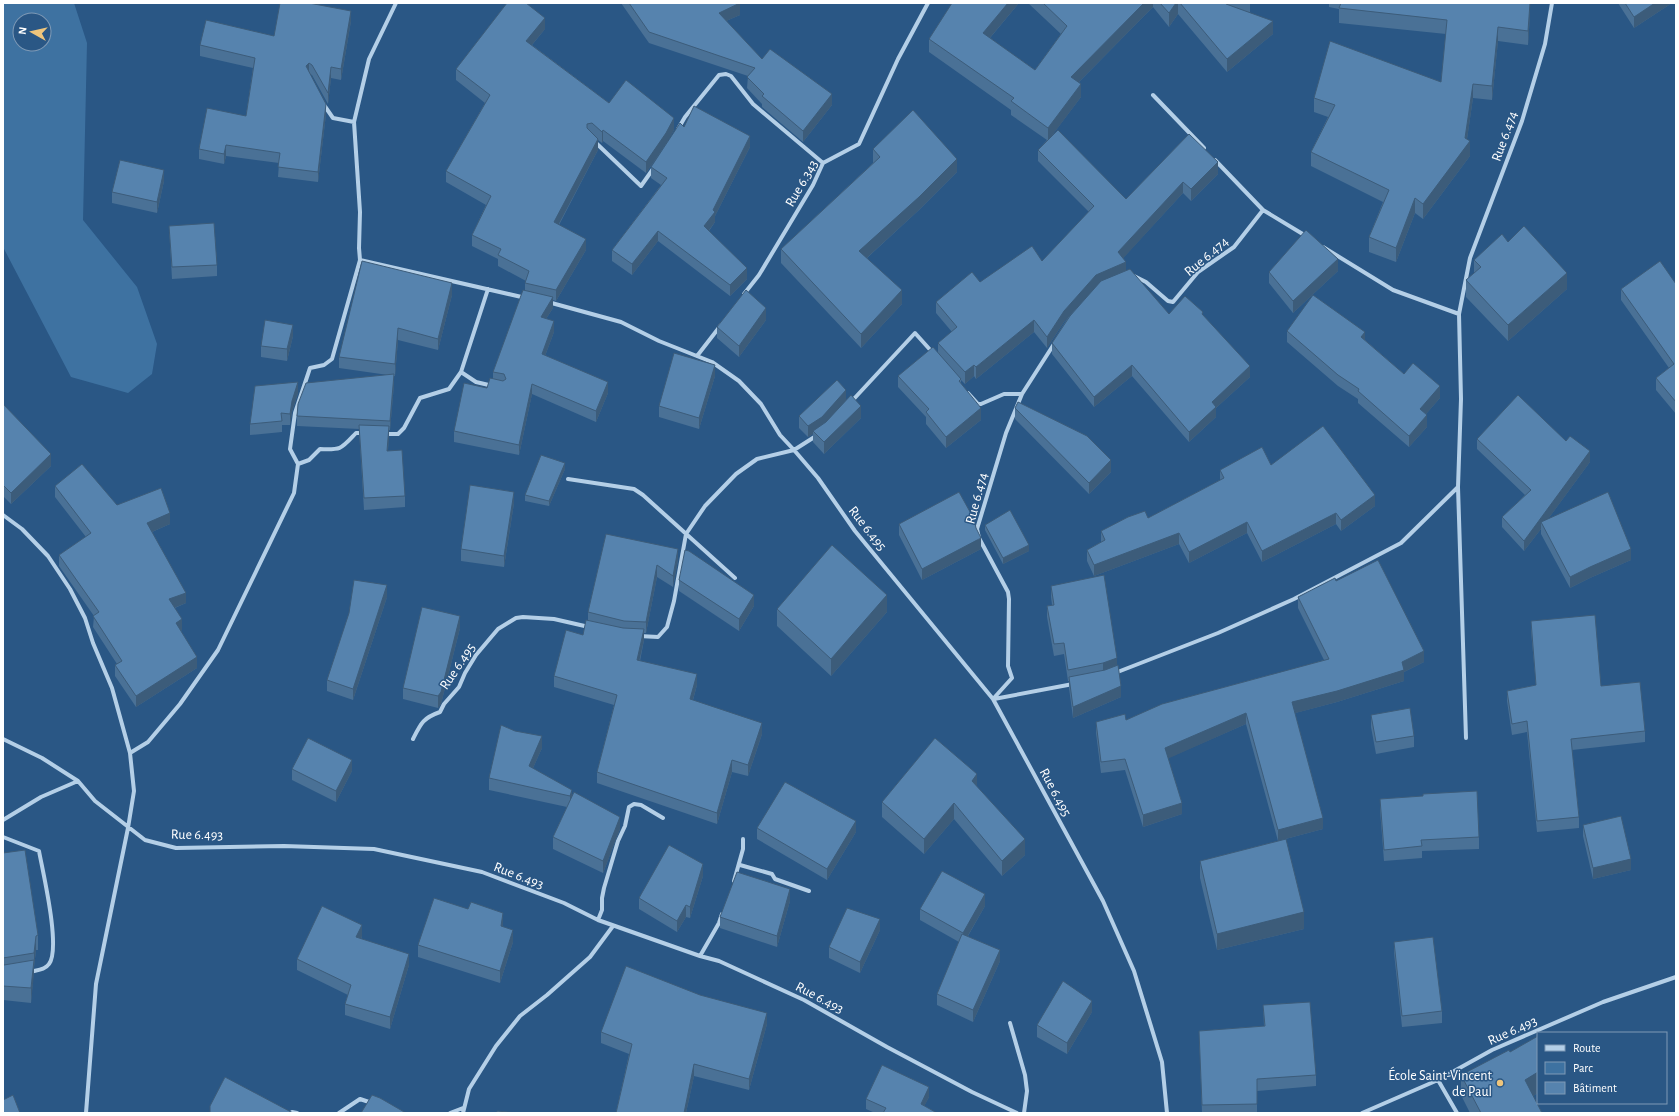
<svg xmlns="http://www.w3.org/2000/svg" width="1679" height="1116" viewBox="0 0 1679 1116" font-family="'Alegreya Sans',sans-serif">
<rect width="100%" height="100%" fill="#2a5785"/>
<path fill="#3e72a1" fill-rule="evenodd" d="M3 3H74L87 43 83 220 137 287 157 344 152 374 128 393 71 377 3 247ZM20 20H44V44H20Z"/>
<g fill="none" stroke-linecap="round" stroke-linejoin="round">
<path stroke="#b4cfe7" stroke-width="4" d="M1153 95 1204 148
M324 105 333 118 354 122
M678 129 685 117 719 75 726 74 731 76 753 104 823 163
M595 142 641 186 653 169
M1215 160 1263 210
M1323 247 1393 290 1459 314 1470 258 1522 121 1545 44 1552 3
M360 260 526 298
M1134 276 1146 282 1168 301 1173 302 1198 272 1234 247 1263 210 1306 236
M744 294 759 275 813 185 823 163 859 144 898 59 928 3
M548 302 621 322 659 341 712 362 739 381 761 404 780 435 794 450 816 436
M1459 314 1461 399 1458 487 1466 738
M697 356 721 325
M461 372 476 382 493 386
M968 393 978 404H981L1004 394H1022
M851 402 915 333 933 353
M386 434H398L404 428 420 398 449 389 461 372 488 289
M298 464 309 460 320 449C342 450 341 449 356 433H363
M568 479 634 489 643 495 735 578
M3 515 22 529 48 556 70 589 85 618 93 643 112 688 130 753 134 791 128 828 96 984 86 1113
M639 636 658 637 667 627 674 601 686 534 705 506 736 474 757 459 794 450 818 478 855 531 993 699 1103 901 1134 971 1162 1062 1167 1113
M1115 673 1218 633 1294 599 1401 543 1458 487
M993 699 1012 678 1008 666 1009 599 1008 592 979 538 977 529 1006 433 1022 394 1054 344
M994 699 1073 684
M3 739 42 758 78 781 95 801 145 840 176 848 284 846 374 849 482 872 564 903 598 920 700 956 719 961 804 1000 887 1047 972 1092 1017 1113
M413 739C421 723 423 718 440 712L444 704 459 687 465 673 476 655 498 629 516 618 523 617 554 619 589 627
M130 753 148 742 180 704 218 650 294 493 298 464 290 449 295 413 310 368 324 365 332 359 360 260 359 248 360 212 354 122 369 59 396 3
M3 820 41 797 78 781
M3 837 39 851C43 873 61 948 49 964 45 970 37 970 30 972
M740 865 772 874 775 879 809 891
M734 881 743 849V839
M598 920 602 910V898L604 888 618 841 625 826 629 807 634 804 641 805 663 818
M700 956 719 923 722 914
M1010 1023 1025 1075 1027 1091 1024 1113
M1438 1080 1457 1113
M292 1112 297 1113
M339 1113 360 1099 372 1103
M450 1113 463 1108
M463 1113 469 1089 496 1046 520 1016 547 995 590 957 613 926
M1362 1113 1438 1080 1492 1050 1603 1002 1676 977"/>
</g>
<path fill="#4a7196" d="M621 3H740V15L726 21 762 59 832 105 803 142 762 107V104L747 88 748 76 649 43Z
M1019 3 990 38 1035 70 1061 34 1028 3H1250V13L1273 34 1227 72 1178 14 1169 27 1153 7 1079 82 1081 97 1053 134 1126 199 1189 134 1218 174 1191 201 1183 193 1123 258 1126 271 1169 314 1203 316 1250 377 1216 408V417L1189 442 1132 376 1094 407 1052 354V343L1069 316 1064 322 1047 348 1034 332 976 379 974 376 965 384 961 380V384L981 420 946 448 926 424V417L898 387V376L938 353V343L952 332 936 313V302L980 282 1042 261 1089 212 1038 161V150L1047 140 1011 115V110L929 52V39Z
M1329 3H1530V14L1528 45 1498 41 1492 100 1473 98 1467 139 1470 156 1423 219 1415 213 1396 262 1369 252V237L1383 202 1311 166V152L1328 117 1314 112V98L1441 82 1446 34 1339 23V9L1329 7Z
M1618 3H1672L1634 28Z
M351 21 341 80 331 78 328 104 312 75 310 74 326 114 318 182 278 177 279 163 226 156 224 164 199 159V149L246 116 253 68 200 56V45L274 36Z
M545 29 532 45 609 103 674 130 666 143 684 127 750 147 715 216V222L709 231 747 279 730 296 658 241 632 275 612 261V250L661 185 651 178V167L665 146 646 173 603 141 602 143 598 140V150L559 225 586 250 556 301 553 300V308L546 319 554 332 545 356 608 393 596 422 532 394 519 455 454 442V431L487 388 493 379V372L525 291V283L526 281 498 266V259L472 246V235L486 205 446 182V171L485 103 456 80V69Z
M873 149 957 172 919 210 867 258 902 304 861 348 781 263V249L873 163Z
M164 181 157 213 112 203V192Z
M169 226 217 265V276L172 279Z
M1508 242 1567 289 1508 341 1466 297V280L1474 273V260Z
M1338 271 1293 313 1269 283V272Z
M1676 284V414L1656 390V378L1669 368 1621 300V289Z
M452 295 438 350 398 340 395 376H394V384L390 430H389L388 451 405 496V507L364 510 359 429 297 426V416L388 375 339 368V357Z
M766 320 739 357 717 338V327Z
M1287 331 1365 340 1404 374 1440 398 1426 414 1427 427 1409 447 1358 403V399L1338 386 1287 342Z
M293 336 287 361 261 357V346Z
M715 376 699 429 659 417V406Z
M298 393 292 412 290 425H282V432L250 435V424Z
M846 401 861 418 824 454 813 442V434L808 437 799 428V416Z
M3 404 51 466 11 504 3 496Z
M1015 408 1111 472 1089 494 1015 419Z
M1477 439 1566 441 1590 462 1548 519 1631 560 1590 578 1570 588 1541 534V529L1524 551 1502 527V517L1525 495 1477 449Z
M1271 465 1375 506 1341 531 1336 524 1262 562 1247 533 1189 563 1179 544 1094 576 1087 561V550L1101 542V531L1148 518 1220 480V470Z
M565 469 549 506 525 501V495Z
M55 486 117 505 170 524 152 532 186 603 175 608 182 630 180 631 197 668 136 707 115 676V665L117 664 93 627 94 616 59 566V555L86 537 55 497Z
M514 503 504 567 461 561V549Z
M899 524 981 549 922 580 899 535Z
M985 525 1029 551 1003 564 985 530Z
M606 534 678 560 673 587 657 577 646 633H644V640L640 661 697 685 693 700 762 734 748 776 732 772 717 824 597 783V772L614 705 554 687V676L583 635 588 620V612Z
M679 580 754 606 739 631 679 591Z
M1336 581 1424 662 1404 672V681L1337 702 1295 713 1323 829 1278 841 1246 724 1168 758 1182 814 1143 827 1125 770 1101 773 1096 733V722L1126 720 1324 660 1298 608V597Z
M1051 586 1117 665 1121 697 1073 718 1069 688V681H1068L1064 654 1054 656 1047 617V606L1052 605 1051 597Z
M387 597 353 700 327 691V680Z
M777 609 887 612 831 676 777 626Z
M1531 621 1601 686 1645 731V742L1572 750 1579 817V828L1537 832 1527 732 1512 735 1507 701V691L1536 685 1531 631Z
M460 628 441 704 438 708 403 699V688Z
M1371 715 1414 736V747L1376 754 1371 727Z
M542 748 533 768 572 797 620 829 603 873 553 849V837L567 807 489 790V778Z
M292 769 352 771 336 802 292 780Z
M977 787 1025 855 1002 876 954 819 924 854 882 817V802Z
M1423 796 1479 837V849L1422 851V858L1384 861 1380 810V799Z
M1583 825 1631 870 1593 879 1583 836Z
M757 828 856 832 827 880 757 839Z
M3 853 38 935V950H36L34 967 31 1003 3 1000Z
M1200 861 1304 929 1217 950 1200 878Z
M703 876 690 918 686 917 677 932 639 909V898Z
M790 901 777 947 720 928V917Z
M985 906 968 936 1000 961 973 1022 937 1005V994L959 942 920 920V909Z
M503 925V927L513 942 500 983 418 957V945Z
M880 930 860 973 829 958V947Z
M362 936 361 939 409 965 390 1029 345 1015V1004L348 995 297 970V959Z
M1394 942 1442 1011V1023L1402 1027 1394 953Z
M1263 1005 1316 1075V1086L1257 1091V1113H1202L1199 1031 1264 1026Z
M1092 1012 1067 1054 1037 1037V1025Z
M767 1024 749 1090 694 1076 686 1113H616L629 1054 601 1043V1032Z
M1461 1075 1538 1093 1533 1096 1542 1113H1470L1461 1095Z
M929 1097 924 1106 937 1113H875L866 1109V1099Z"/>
<path fill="#3c5c7a" d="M740 3V15L719 24V13Z
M1008 3H1019L983 46V33Z
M1144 3H1153V7L1071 90V77Z
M1176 3H1178V14L1169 27V13Z
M1530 3V14L1528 45V31Z
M1655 3H1672L1634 28V17Z
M351 11V21L341 80V69Z
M545 18V29L526 52V41Z
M1273 21V34L1227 72V59Z
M1498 27V41L1492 100V86Z
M309 63V74L306 66Z
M331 67V78L328 104V93Z
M1081 84V97L1048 141V128Z
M1473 84V98L1466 146 1470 141V156L1423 219V204L1465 138Z
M832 94V105L803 142V131Z
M326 104V114L318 182V172Z
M674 118V130L666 144 646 173V162Z
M603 130V141L602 143V132Z
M750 136V147L715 216V222L704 237V226Z
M598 139V150L554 233V222Z
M226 145V156L224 164V154Z
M957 159V172L919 210 859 265V251Z
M1218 162V174L1191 201V189Z
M164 170V181L157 213V202Z
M1183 182V193L1118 264V252Z
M1415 198V213L1396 262V248Z
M658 231V241L632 275V264Z
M586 239V250L556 301V290Z
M1338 259V271L1293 313V301Z
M1126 262V274L1096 287 1064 322 1047 348V337L1064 311 1096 275Z
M747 268V279L730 296V285Z
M1567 273V289L1508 341V325Z
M452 283V295L438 350V339Z
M902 290V304L861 348V334Z
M553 297V308L541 327V317Z
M766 308V320L739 357V346Z
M1034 320V332L976 379V367Z
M554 321V332L542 364V354Z
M293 325V336L287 361V349Z
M398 328V340L395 376V364Z
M1365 332V344L1361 337Z
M715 365V376L699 429V418Z
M974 365V376L965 384V372Z
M1132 365V376L1094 407V397Z
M1250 366V377L1216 408V417L1189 442V432L1212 402Z
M394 374V384L390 430V421Z
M298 382V393L292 412 290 425V414L292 401Z
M608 382V393L596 422V411Z
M532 384V394L519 455V445Z
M1440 386V398L1420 421V409Z
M846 390V402L822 428 813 431V434L808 437V426Z
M861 406V418L824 454V442Z
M981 408V420L946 448V437Z
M1427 415V427L1409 447V436Z
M389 426V437L387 462V451Z
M1590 451V462L1543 526 1541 522V529L1524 551V541Z
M51 454V466L11 504V493Z
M1111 460V472L1089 494V483Z
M565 463V469L549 506V501Z
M514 492V503L504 567V556Z
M1375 495V506L1341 531V520Z
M170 513V524L147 534V523Z
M1336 513V524L1262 562V551Z
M1247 522V533L1189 563V552Z
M1179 533V544L1094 576V565Z
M981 538V549L922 580V569Z
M1029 545V551L1003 564V558Z
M678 549V560L673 587V576Z
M1631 549V560L1590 578 1570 588V577L1590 567Z
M657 565V577L646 633V622Z
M387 585V597L353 700V689Z
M186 593V603L169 610V599Z
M754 595V606L739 631V619Z
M887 595V612L831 676V659Z
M460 616V628L441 704 438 708V696Z
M182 619V630L176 634V623Z
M644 629V640L637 671V660Z
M1424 651V662L1404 672V681L1337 702 1292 714V702L1402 662Z
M197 657V668L136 707V696Z
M1117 658V669L1103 675V663Z
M697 674V685L690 710V699Z
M1121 686V697L1073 718V707Z
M1246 713V724L1165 760V748Z
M762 723V734L748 776V765Z
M542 736V748L529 777V766Z
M352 760V771L336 802V791Z
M732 760V772L717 824V813Z
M977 774V790L972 781Z
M572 790V802L570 807V796Z
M954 803V819L924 854V839Z
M1182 803V814L1143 827V815Z
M620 817V829L603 873V861Z
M1323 818V829L1278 841V830Z
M856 821V832L827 880V869Z
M1025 839V855L1002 876V861Z
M1631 859V870L1593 879V868Z
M703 864V876L690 918V907Z
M790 889V901L777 947V936Z
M985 894V906L963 944V933Z
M686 905V917L677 932V921Z
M1304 912V929L1217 950V934Z
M503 913V925L501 937V926Z
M880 919V930L860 973V962Z
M362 925V936L356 949V937Z
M513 930V942L500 983V971Z
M36 936V950L34 967V953Z
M1000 950V961L973 1022V1010Z
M409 954V965L390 1029V1017Z
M34 960V974L31 1003V988Z
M1092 1001V1012L1067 1054V1043Z
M767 1013V1024L749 1090V1079Z
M694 1064V1076L686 1113H684Z
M1538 1072V1093L1525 1101V1080Z
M929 1087V1097L921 1113V1104Z"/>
<path fill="#5683ae" stroke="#3c5c7a" d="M280 3H309L351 11 341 69 331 67 328 93 312 65 309 63 306 66 326 104 318 172 278 167 280 153 226 145 224 154 199 149 207 108 246 116 255 58 200 45 206 20 274 36Z
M507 3H526L545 18 526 41 609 103 626 80 674 118 666 133 646 162 603 130 602 132 592 123 587 124V128L598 139 554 222 586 239 556 290 525 283 529 271 498 255 501 249 472 235 491 196 446 171 490 95 456 69Z
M629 3H740L719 13 762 59 770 49 832 94 803 131 762 96 764 94 747 77 755 68 649 32Z
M952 3H1008L983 33 1035 70 1067 26 1043 3H1144L1071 77 1081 84 1048 128 1011 101 1014 98 929 39Z
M1160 3H1176L1169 13Z
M1180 3H1227L1226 4 1273 21 1227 59Z
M1341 3H1530L1528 31 1498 27 1492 86 1473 84 1465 138 1470 141 1423 204 1415 198 1396 248 1369 237 1389 190 1311 152 1335 105 1314 98 1330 41 1441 82 1447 20 1339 8Z
M1625 3H1655L1634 17Z
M694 106 750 136 713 210 715 212 704 226 747 268 730 285 658 231 632 264 612 250 667 178 651 167 680 123 684 127Z
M913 110 957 159 919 197 859 251 902 290 861 334 781 249 880 157 873 149Z
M1058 130 1126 199 1189 134 1218 162 1191 189 1183 182 1118 252 1126 262 1096 275 1064 311 1047 337 1034 320 976 367 974 365 965 372 938 343 957 327 936 302 972 272 980 282 1032 246 1042 261 1094 206 1038 150Z
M120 160 164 170 157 202 112 192Z
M214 223 217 265 172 267 169 226Z
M1524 226 1567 273 1508 325 1466 280 1481 267 1474 260 1502 234 1508 242Z
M1306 230 1338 259 1293 301 1269 272Z
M362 261 452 283 438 339 398 328 395 364 339 357Z
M1660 261 1676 284V402L1656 378 1674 364 1621 289Z
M1130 269 1169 314 1185 296 1203 312 1202 314 1250 366 1212 402 1216 407 1189 432 1132 365 1094 397 1052 343 1070 316 1101 281Z
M523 290 553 297 541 317 554 321 542 354 608 382 596 411 532 384 519 445 454 431 464 383 487 388 490 378 503 381 506 379 504 374 493 372Z
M746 290 766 308 739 346 717 327Z
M1313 295 1365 332 1361 337 1404 374 1413 363 1440 386 1420 409 1427 415 1409 436 1358 391 1359 389 1338 375 1287 331Z
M265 320 293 325 287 349 261 346Z
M933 347 961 379 959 381 981 408 946 437 926 412 929 409 898 376Z
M674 353 715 365 699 418 659 406Z
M394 374 390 421 297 416 298 404 306 383Z
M837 380 846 390 822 417 808 426 799 416Z
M298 382 292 401 290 414 281 413 282 421 250 424 255 386Z
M851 395 861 406 824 442 813 431 826 422Z
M1518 395 1566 441 1570 436 1590 451 1524 541 1502 517 1531 490 1477 439Z
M1018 402 1087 436 1111 460 1089 483 1015 408Z
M3 404 51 454 11 493 3 485Z
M359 425 389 426 387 451 402 450 405 496 364 498Z
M1323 426 1375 495 1341 520 1336 513 1262 551 1247 522 1189 552 1179 533 1094 565 1087 550 1105 540 1101 531 1128 517 1145 511 1148 518 1224 478 1220 470 1262 447 1271 465Z
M541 455 565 463 549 501 525 495Z
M82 464 117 505 161 488 170 513 147 523 186 593 169 599 182 619 176 623 197 657 136 696 115 665 122 661 93 616 99 612 59 555 91 533 55 486Z
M470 485 514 492 504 556 461 549Z
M959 492 974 519 976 528 981 538 922 569 899 524Z
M1608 492 1631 549 1590 567 1570 577 1541 522Z
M1010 510 1029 545 1003 558 985 525Z
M606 534 678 549 673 576 657 565 646 622 624 621 588 612Z
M832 545 887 595 831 659 777 609Z
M685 550 689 551 754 595 739 619 679 580Z
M1378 560 1424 651 1402 662 1404 670 1337 691 1292 702 1323 818 1278 830 1246 713 1165 748 1182 803 1143 815 1125 759 1101 762 1096 722 1125 714 1126 720 1162 704 1329 659 1298 597 1335 578 1336 581Z
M1104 575 1117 658 1103 663 1068 670 1064 643 1054 644 1047 606 1054 605 1051 586Z
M354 580 387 585 353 689 327 680 349 613Z
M422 607 460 616 441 692 438 696 403 688Z
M1595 615 1601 686 1640 682 1645 731 1571 739 1579 817 1537 821 1527 721 1512 724 1507 691 1536 685 1531 621Z
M586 620 623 628 644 629 637 660 697 674 690 699 762 723 748 765 732 760 717 813 597 772 617 695 554 676 566 630 583 635Z
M1118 665 1121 686 1073 707 1069 677 1105 670Z
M1410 708 1414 736 1376 742 1371 715Z
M501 725 515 731 542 736 529 766 572 790 570 796 489 778Z
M308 738 352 760 336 791 292 769Z
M935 738 977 774 972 781 1025 839 1002 861 954 803 924 839 882 802Z
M785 782 856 821 827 869 757 828Z
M1477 791 1479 837 1421 840 1422 846 1384 850 1380 799 1423 796V794Z
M574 792 620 817 603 861 553 837Z
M1621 816 1631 859 1593 868 1583 825Z
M1286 839 1304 912 1217 934 1200 861Z
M669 845 703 864 690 907 686 905 677 921 639 898Z
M25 850 38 935 36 936 34 953 3 958V853Z
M942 871 985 894 963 933 920 909Z
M737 872 790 889 777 936 720 917Z
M434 898 468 909 471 902 503 913 501 926 513 930 500 971 418 945Z
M322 906 362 925 356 937 409 954 390 1017 345 1004 351 985 297 959Z
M847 908 880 919 860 962 829 947Z
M962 934 1000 950 973 1010 937 994Z
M1433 937 1442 1011 1402 1016 1394 942Z
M34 960 31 988 3 986V965H4Z
M626 966 700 995 767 1013 749 1079 694 1064 684 1113H616L632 1044 601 1032Z
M1063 981 1092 1001 1067 1043 1037 1025Z
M1310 1002 1316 1075 1257 1079V1104L1202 1105 1199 1031 1265 1026 1263 1005Z
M1538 1036V1072L1525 1080 1542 1113H1481L1461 1075 1509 1050 1510 1052Z
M882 1065 929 1087 921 1104 937 1113H883L886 1108 866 1099Z
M225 1077 293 1113H210V1106Z
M13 1095 20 1113H3V1100Z
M372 1095 380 1098 406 1113H361Z
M497 1111 518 1113H497Z"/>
<circle fill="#eec57c" stroke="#2a5785" stroke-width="1.5" cx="1500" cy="1083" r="4"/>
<g text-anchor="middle" stroke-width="3" stroke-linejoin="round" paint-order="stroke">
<g font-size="14" fill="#fff" stroke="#2a5785">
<text transform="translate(1504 136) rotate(-70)" y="5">Rue 6.474</text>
<text transform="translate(801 183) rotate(-60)" y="5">Rue 6.343</text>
<text transform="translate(1206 256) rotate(-40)" y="5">Rue 6.474</text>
<text transform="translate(976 498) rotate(-75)" y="5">Rue 6.474</text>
<text transform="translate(868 528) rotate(52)" y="5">Rue 6.495</text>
<text transform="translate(457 666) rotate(-56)" y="5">Rue 6.495</text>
<text transform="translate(1056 792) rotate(62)" y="5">Rue 6.495</text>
<text transform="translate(197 834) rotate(1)" y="5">Rue 6.493</text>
<text transform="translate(519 875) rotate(21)" y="5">Rue 6.493</text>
<text transform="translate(820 997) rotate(28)" y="5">Rue 6.493</text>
<text transform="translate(1512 1030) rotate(-24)" y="5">Rue 6.493</text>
</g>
<g font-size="14" fill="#fff" stroke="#2a5785" text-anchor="end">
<text x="1492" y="1080">École Saint-Vincent<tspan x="1492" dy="16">de Paul</tspan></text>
</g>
</g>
<rect width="1679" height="1116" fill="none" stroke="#ffffff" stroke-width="8"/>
<rect x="1537" y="1032" width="130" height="72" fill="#2a5785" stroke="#7f9ab6"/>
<rect x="1545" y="1045" width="20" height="6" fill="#b4cfe7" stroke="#7f9ab6"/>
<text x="1573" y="1052" font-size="12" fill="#ffffff">Route</text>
<rect x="1545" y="1062" width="20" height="12" fill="#3e72a1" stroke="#7f9ab6"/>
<text x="1573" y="1072" font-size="12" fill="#ffffff">Parc</text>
<rect x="1545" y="1082" width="20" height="12" fill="#5683ae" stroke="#7f9ab6"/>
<text x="1573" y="1092" font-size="12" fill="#ffffff">Bâtiment</text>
<g transform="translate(32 32) rotate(278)"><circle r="19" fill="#2a5785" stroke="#7f9ab6"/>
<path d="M0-3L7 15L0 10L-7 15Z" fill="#eec57c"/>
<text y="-6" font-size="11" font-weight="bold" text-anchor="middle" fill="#ffffff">N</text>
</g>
</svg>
